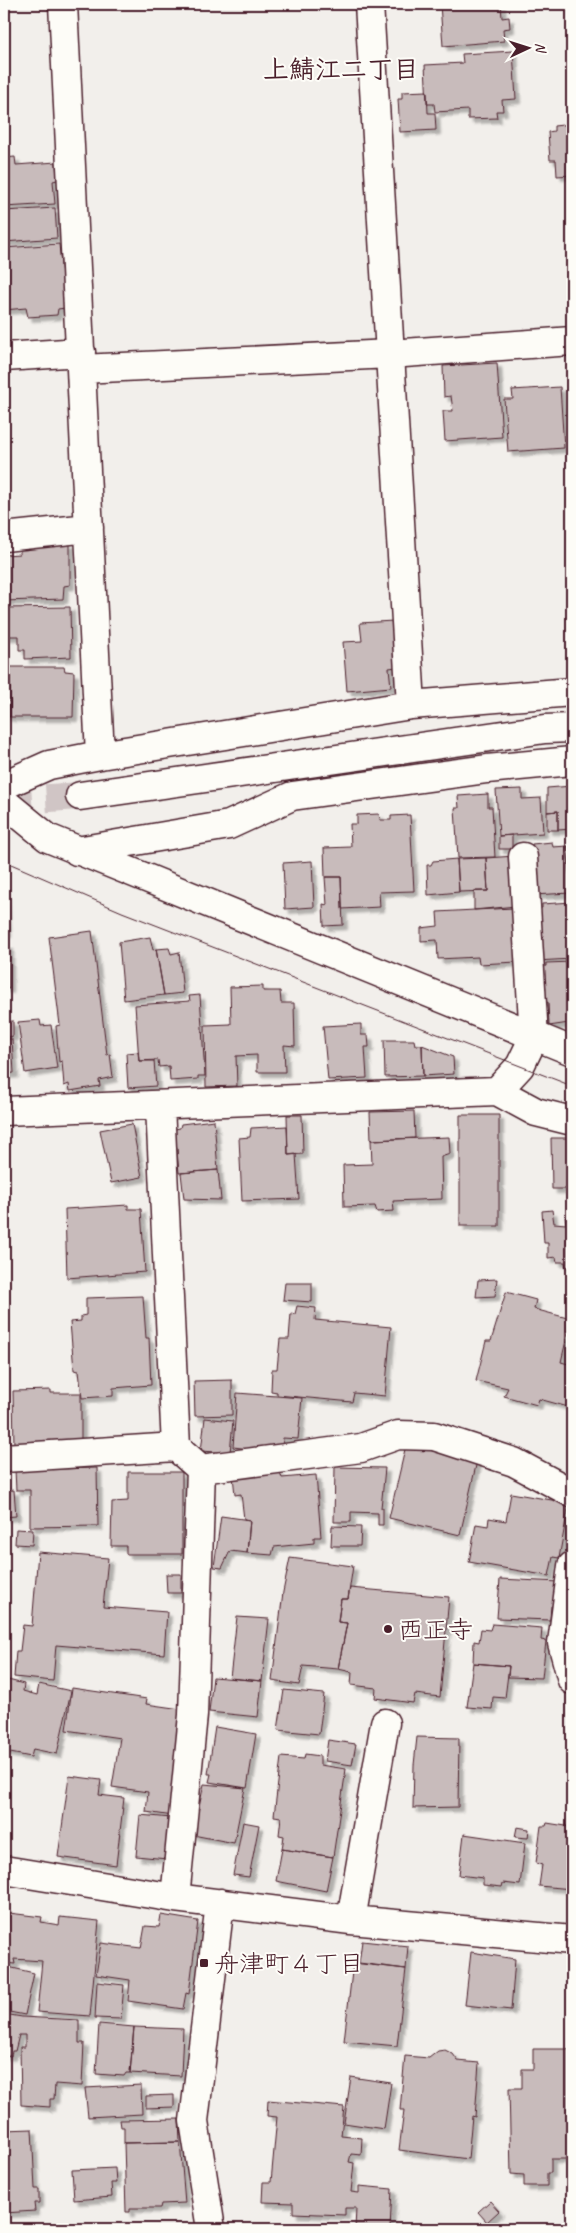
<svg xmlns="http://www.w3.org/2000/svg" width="576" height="2233" viewBox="0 0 576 2233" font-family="Caveat,'Klee One',sans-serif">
<defs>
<filter id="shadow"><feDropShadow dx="4.5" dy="4.5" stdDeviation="1" flood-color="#0004"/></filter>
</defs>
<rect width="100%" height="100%" fill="#f2efeb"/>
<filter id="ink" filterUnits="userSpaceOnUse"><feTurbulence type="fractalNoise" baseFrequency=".02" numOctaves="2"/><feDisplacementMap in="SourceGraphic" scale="10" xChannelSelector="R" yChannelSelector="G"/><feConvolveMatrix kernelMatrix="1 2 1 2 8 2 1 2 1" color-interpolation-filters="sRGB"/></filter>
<g filter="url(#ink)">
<path fill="#c8bbbb" stroke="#4a1f2b" filter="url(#shadow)" d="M440 4H501L502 18 509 17 510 28 503 29 504 41 443 46Z
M513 51 516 99 502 100 503 111H496L497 118 468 119V110L435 112 434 104H427L425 65 463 63 462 54Z
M427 91 428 113H435L436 130 400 132 398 99H402V92Z
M572 124V175L557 176 556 160H550L548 132 554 131V126Z
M15 157 16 165 56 162 57 180 53 181 55 204 4 207V158Z
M55 208 57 238 4 242V211Z
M59 244 65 308 58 309 57 315 28 317 26 308 4 310V248Z
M497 363 502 437 445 441 443 411H453L451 396 444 397 443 366Z
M560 387 564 448 508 452 504 399H513L512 390Z
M57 543H70V585L64 586 63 599 4 601V555L20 554V549L56 546Z
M70 607 71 657 25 659V650H19V636H4V608Z
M393 621 397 667 389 668 391 687 347 691 343 642 362 641 360 623Z
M10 667H64L65 671 74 672 73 717H10Z
M4 701H10V717L4 716Z
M572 786V829L558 830V811L547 812V788Z
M522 789V799L541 798 543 833 499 836 496 790Z
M488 794V807H492L495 857 458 858 455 808H459L458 796Z
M558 811V830H547V812Z
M379 814 380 820H391V816L410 815 414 891 379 892 380 907 342 909 341 877H325L324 848 351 847 350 824H357V815Z
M512 835V849H499V836Z
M552 842 553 847 567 846 571 893 532 895V844Z
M567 846H572L571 893Z
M515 856 516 906 474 910V891H488L486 858Z
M486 858 488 891 459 892 457 859Z
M457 859 459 892 428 895 427 865H431L433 861Z
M312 861 314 907 285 909 283 863Z
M325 877H341L343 925 324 926 323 904 327 905Z
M4 885 7 933H4Z
M572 902V959L536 961 538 908H542V904Z
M513 908 517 962 479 964 478 957 438 959 437 940 421 941V928L438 926 437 912Z
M92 931 107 1055 110 1054 113 1077 99 1080 100 1086 70 1091 69 1084 64 1086 62 1061 59 1062 56 1026 60 1025 49 937Z
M150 937 153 950 156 949 164 995 124 1000 119 942Z
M4 945H9V989L4 988Z
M169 948 171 954 179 952 183 993 164 995 156 949Z
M572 962V1018H570L569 1023 549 1026 548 1002 544 1004 537 967 546 966V963Z
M263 986V991H280L281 1003H294L295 1046 284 1045 285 1072H257V1055L236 1056 237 1086 206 1087 205 1025 231 1024 230 987Z
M200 995 205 1076H198V1079L170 1081 169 1066 159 1067 158 1060 139 1061 135 1005 190 1001 189 996Z
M40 1020 41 1026 51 1025 57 1068 25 1073 18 1022Z
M13 1021V1036L4 1038V1022Z
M361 1024V1035H368L369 1047H365L367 1078 328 1080 323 1026Z
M4 1039H12L14 1073 4 1074Z
M384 1040H414L415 1045H422L423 1076 385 1077Z
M422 1045 453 1057 454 1074 423 1076Z
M138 1052 139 1061H154L156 1086 128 1088 126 1053Z
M414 1111 415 1138 371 1140 370 1112Z
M287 1115H302L303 1154 288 1155Z
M460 1115H499V1226H460Z
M214 1120 218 1170 179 1173 175 1129 180 1128 181 1124Z
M132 1124 142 1177 111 1183 100 1130Z
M287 1126 288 1155 296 1154 299 1199 242 1201 239 1138 250 1137 251 1128Z
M567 1129H572V1189H552L551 1138H567Z
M449 1137 450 1154 441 1157 442 1199 393 1201 394 1211 377 1212 375 1206 344 1207 343 1165 372 1164 371 1140Z
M218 1170 221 1200 184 1199 181 1173Z
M128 1205V1209H141L145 1272 67 1278 65 1209Z
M552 1210 554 1223 566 1224 565 1217H572V1266L566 1267 565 1262H557L556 1257 548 1258V1243H544L542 1211Z
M497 1279 495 1296 476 1297 478 1280Z
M285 1283H312V1302L283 1300Z
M506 1292 536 1300 534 1309 571 1319 561 1362 572 1365V1408L539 1399 537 1405 504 1396 508 1388 476 1381 486 1341H491Z
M143 1296 146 1338H149L151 1385 113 1388V1396L82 1398 79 1371 74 1370 70 1322 81 1321V1316L86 1315V1298Z
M297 1306 316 1308 315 1320 391 1327 385 1396 354 1393 352 1402 277 1395V1392L271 1391 272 1369H277L280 1339H289L291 1313 295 1314Z
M232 1380V1415L195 1416 194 1381Z
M51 1390V1393H81V1445L14 1446 13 1391Z
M237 1393 302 1398 298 1439 283 1438 282 1453 233 1447Z
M205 1418 233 1421 230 1453 201 1451Z
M406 1445 477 1461 460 1535 389 1518Z
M335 1467 385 1468 381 1508H383V1525H378V1513L351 1512V1522H334Z
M97 1468 98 1526 30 1527V1490H16L15 1470Z
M128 1472H182V1554H126V1546H111L112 1502 128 1501Z
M280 1472 282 1478 316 1475 321 1537H314V1543L274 1547 272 1555 247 1553 250 1520 244 1519 241 1494 235 1495 233 1476Z
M4 1483V1491L14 1490 16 1516 4 1517Z
M511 1493 569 1503 559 1558 553 1557 549 1576 469 1562 476 1524 488 1526 489 1518 506 1521Z
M221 1516 250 1520 247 1553 230 1551 222 1568 214 1567Z
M332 1526 361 1527 360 1546H331Z
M16 1529 33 1530 32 1545 15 1544Z
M38 1552 108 1558 103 1607 167 1612 164 1654 56 1645 53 1681 14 1677 16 1651H20L23 1625 32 1626Z
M290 1558 353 1566 348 1599H341L338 1622 347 1623 338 1669 303 1666 299 1685 272 1681 283 1592Z
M166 1574H181V1593H167Z
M500 1579 559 1582V1608L551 1606 550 1620 497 1618Z
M350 1588 449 1597 440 1697 415 1694 413 1703 375 1698 376 1688 351 1685 352 1672 338 1669 347 1623 338 1622 341 1599H348Z
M237 1617 269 1619 262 1681 230 1678Z
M492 1624 542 1628 541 1640 546 1641 542 1678 508 1677 509 1666 473 1663 474 1641 479 1642 481 1629 490 1630Z
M473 1663 509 1666 505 1698 493 1697 492 1709 467 1707Z
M213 1677 262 1681 258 1717 209 1712Z
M4 1679 24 1684 23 1691 37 1695 39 1684 71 1691 57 1754 33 1749 31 1757 5 1752 4 1758Z
M72 1688 147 1699 146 1704 181 1709 175 1753 181 1754 173 1816 146 1812 148 1792 112 1787 120 1738 66 1730Z
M284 1690 324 1694 319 1734 278 1730Z
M215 1727 256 1734 247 1788 209 1782 211 1774H208Z
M417 1737 459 1738 458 1807 413 1808 414 1765Z
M328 1740 356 1744 352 1765 325 1761Z
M305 1754 320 1756V1765L346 1769 333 1857 282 1849 284 1836 279 1835 281 1817 274 1816 281 1757 304 1759Z
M69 1776 101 1780 99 1795 124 1798 116 1865 58 1857Z
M204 1784 245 1788 234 1843 193 1835Z
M140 1815 171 1818 167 1859 136 1856Z
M243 1822 259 1825 249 1877 233 1875Z
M547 1823 572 1827V1889L539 1886 542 1865 536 1863 541 1826H546Z
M517 1827 529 1829 528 1838 515 1837Z
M464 1834 525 1843 520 1885 503 1883 502 1887 483 1885V1878L459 1875Z
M282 1849 333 1857 326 1891 276 1881Z
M9 1913 42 1917 41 1922 59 1925 60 1917 99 1921 90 2016 37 2012 42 1961 14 1959 15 1964 4 1963V1941H6Z
M161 1915 198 1921 189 1994 186 1993 183 2009 128 2001 130 1980 96 1975 101 1943 141 1948 145 1926 159 1927Z
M362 1941 408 1946 406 1969 359 1963Z
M471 1952 515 1959 511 2010 465 2005Z
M353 1963 406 1969 397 2046 344 2041Z
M4 1966 34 1973 25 2015 4 2011Z
M97 1982 124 1985 121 2019 95 2018Z
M4 2014 22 2017 79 2020V2043H84L82 2086 55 2084 54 2099H50V2107L21 2105 20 2047H25V2035H19L15 2051H12L11 2056 4 2055Z
M99 2024 134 2027 130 2073H126L124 2076 96 2074Z
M134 2027 183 2029 181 2076 130 2073Z
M533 2049H572V2159H551V2173H547V2186H524V2175L511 2174 509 2088H522V2069H533Z
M445 2050 453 2054 458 2061 479 2063 475 2117 472 2116 468 2159 399 2150 404 2110H400L405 2056 429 2058 438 2051Z
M351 2077 391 2083 384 2129 344 2123Z
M141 2085 142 2114 88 2117 85 2088Z
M174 2095V2107L146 2108V2096Z
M268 2100 344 2107 341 2136 362 2138 361 2155 351 2154 349 2162 354 2163 351 2192 359 2193V2186L392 2189 390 2229H355L356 2208H345V2215L293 2213V2203L262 2202 263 2182H271L277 2117 267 2116Z
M179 2119 180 2142 124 2143V2127H121L120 2120Z
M32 2129 35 2189H39V2203H34L35 2211 4 2213V2130Z
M180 2142 185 2203 161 2204 160 2208H130V2212H126L124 2143Z
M115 2168 116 2183H111L112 2197 74 2200 72 2170Z
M490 2201 499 2211 487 2222 478 2212Z
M553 2224 554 2229H520Z"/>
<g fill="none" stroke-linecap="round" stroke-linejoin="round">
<path stroke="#d0c5c5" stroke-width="28" stroke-dasharray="28 14" stroke-linecap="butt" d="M4 801 80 796"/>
<g stroke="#4a1f2b" stroke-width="31">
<path id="street" d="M63 4 100 755
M369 4 411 705
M4 357 81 352
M81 369 390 354 572 341
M4 537 89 528
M4 785 49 765 100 755 411 705 572 692
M4 802 48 838 572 1051
M77 851 229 825 292 796 487 769 572 761
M497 1091 536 1112 572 1121
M160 1106 176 1447 201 1469 193 1715 175 1898
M4 1111 497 1091 520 1066 534 1037 523 857
M4 1458 176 1447
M201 1469 361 1448 398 1435 434 1436 514 1462 572 1493
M572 1566 562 1643 572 1680
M4 1870 175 1898 351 1920 572 1940
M351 1920 385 1723
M211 2229 194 2121 220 1903"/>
</g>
<g stroke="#4a1f2b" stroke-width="31">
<path id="secondary" d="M80 796 545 729 572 728"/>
</g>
<use href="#street" stroke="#fdfcf7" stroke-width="28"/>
<use href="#secondary" stroke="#fdfcf7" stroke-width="28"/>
<path stroke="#4a1f2b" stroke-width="1" d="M4 861 122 912 572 1086"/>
</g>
</g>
<g fill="#4a1f2b" stroke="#fdfcf7" stroke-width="2">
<circle cx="388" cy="1629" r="5"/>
<rect x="199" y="1958" width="10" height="10" rx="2.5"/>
</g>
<g text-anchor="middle" stroke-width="4" stroke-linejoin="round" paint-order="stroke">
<g font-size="25" fill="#4a1f2b" stroke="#fdfcf7" text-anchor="start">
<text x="398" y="1638">西正寺</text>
<text x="214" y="1972">舟津町４丁目</text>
</g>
<g font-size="26" font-weight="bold" fill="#4a1f2b" stroke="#fdfcf7">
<text x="341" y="78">上鯖江二丁目</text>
</g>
</g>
<rect width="576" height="2233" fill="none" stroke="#fdfcf7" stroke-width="20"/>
<rect x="10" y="10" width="556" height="2213" fill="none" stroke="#4a1f2b" stroke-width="2" filter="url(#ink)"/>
<g transform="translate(528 48) rotate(86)" stroke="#fdfcf7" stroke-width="4" paint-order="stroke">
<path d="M0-4L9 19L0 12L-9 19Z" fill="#4a1f2b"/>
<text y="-8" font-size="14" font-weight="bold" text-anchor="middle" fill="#4a1f2b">N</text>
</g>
</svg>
